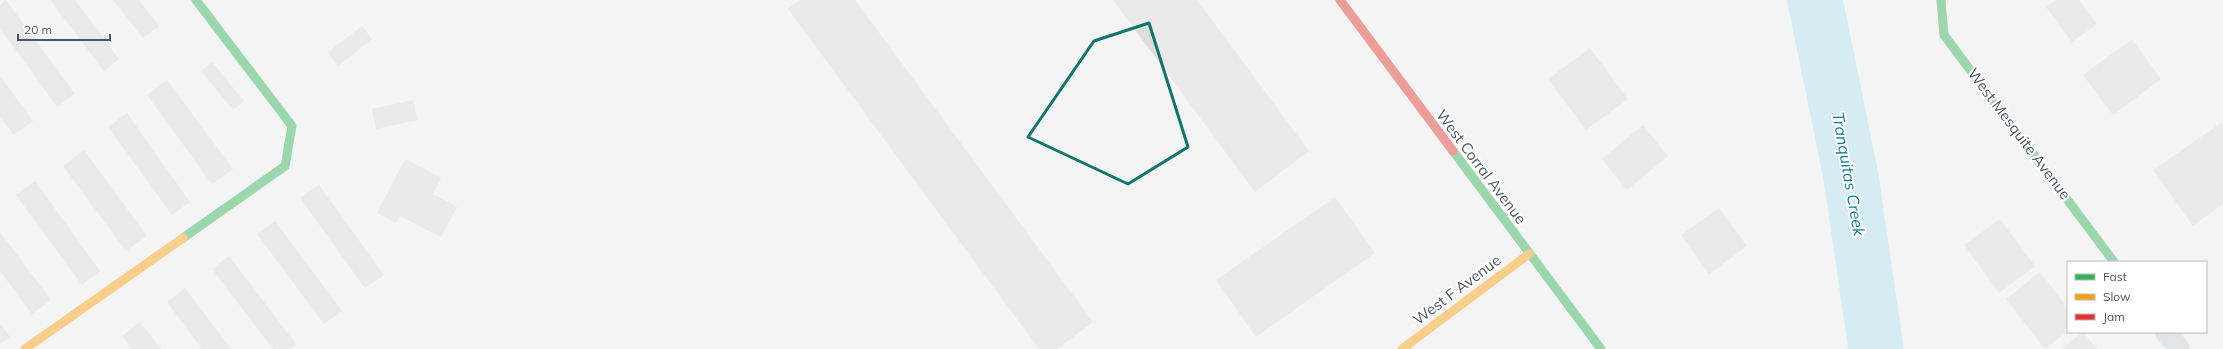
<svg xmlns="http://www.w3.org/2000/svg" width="2223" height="349" viewBox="0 0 2223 349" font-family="Mulish,sans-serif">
<rect width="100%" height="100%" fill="#f4f4f4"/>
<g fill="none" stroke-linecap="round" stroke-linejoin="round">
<path stroke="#aee2f0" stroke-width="55" d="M1815 0 1851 177 1876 349"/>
</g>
<path fill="#ddddde" d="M6 0 75 94 57 107 0 28V5Z
M50 0H75L119 59 104 71Z
M113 0H139L159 26 143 38Z
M800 0H855L1093 322 1057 349H1039L788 9Z
M1113 0H1197L1309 151 1255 192Z
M2055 0H2079L2097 24 2072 42 2046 7Z
M362 26 372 39 338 66 328 52Z
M2132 39 2161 79 2113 115 2083 75Z
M1590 48 1628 99 1586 130 1548 79Z
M212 62 244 101 233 110 201 71Z
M0 76 33 121 14 135 0 117Z
M167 80 233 169 212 184 147 95Z
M413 100 417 120 376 129 372 109Z
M127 113 190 202 172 215 108 127Z
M2221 123 2223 126V204L2193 226 2153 170Z
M1643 125 1668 156 1627 190 1602 159Z
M84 150 147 236 126 251 63 166Z
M405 159 441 178 433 194 457 207 441 237 400 216 396 223 377 213Z
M35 181 100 271 82 285 16 195Z
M319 185 384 275 365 288 300 198Z
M1335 197 1375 253 1256 337 1216 280Z
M1719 208 1747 246 1709 274 1681 235Z
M2000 219 2035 266 1999 293 1964 245Z
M275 221 342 311 324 324 257 234Z
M0 232 51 300 32 314 0 271Z
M229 256 296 344 290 349H273L212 269Z
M2040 272 2068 308V331L2045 349 2006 299Z
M185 288 231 349H202L167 302Z
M140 322 161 349H132L122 336Z
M0 323 10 337 0 344Z
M2083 332 2097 349H2061Z"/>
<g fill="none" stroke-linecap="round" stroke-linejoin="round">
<path stroke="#ced0d2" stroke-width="22" d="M2166 332 2179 349"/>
<path stroke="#30b455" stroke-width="9" d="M1941 0 1944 35 2114 262
M1453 151 1601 349
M183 238 285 166 292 126 196 0"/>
<path stroke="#ff9f0a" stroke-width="9" d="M25 349 183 238
M1402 349 1529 254"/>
<path stroke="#e5322d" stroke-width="9" d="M1340 0 1453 151"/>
</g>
<path d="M0 0H2223V349H0ZM1149 23 1188 147 1128 184 1028 137 1094 41Z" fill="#f4f4f4" fill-opacity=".55" fill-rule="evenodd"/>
<path fill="none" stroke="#0f766e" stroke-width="3" stroke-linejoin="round" d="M1149 23 1188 147 1128 184 1028 137 1094 41Z"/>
<g text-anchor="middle" stroke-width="4" stroke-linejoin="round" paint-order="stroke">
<g font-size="15" fill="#4a5661" stroke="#fff">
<text transform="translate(2019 134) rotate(53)" y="5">West Mesquite Avenue</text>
<text transform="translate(1481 167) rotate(53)" y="5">West Corral Avenue</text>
<text transform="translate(1457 290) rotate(-37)" y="5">West F Avenue</text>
</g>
<g font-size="16" font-style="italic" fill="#0c7c9b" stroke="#fff">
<text transform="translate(1849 174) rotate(80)" y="6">Tranquitas Creek</text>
</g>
</g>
<rect x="2067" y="261" width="140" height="72" fill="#ffffff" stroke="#b7bbc0"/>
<rect x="2075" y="274" width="20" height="6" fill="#30b455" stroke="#b7bbc0"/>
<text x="2103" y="281" font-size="12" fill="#4a5661">Fast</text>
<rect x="2075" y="294" width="20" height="6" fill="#ff9f0a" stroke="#b7bbc0"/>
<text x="2103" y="301" font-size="12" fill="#4a5661">Slow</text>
<rect x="2075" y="314" width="20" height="6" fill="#e5322d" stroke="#b7bbc0"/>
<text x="2103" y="321" font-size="12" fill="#4a5661">Jam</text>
<path d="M18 34v6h92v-6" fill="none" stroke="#4a5661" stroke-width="2"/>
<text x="24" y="34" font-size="12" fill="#4a5661" stroke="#ffffff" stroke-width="3" paint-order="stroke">20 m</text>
</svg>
